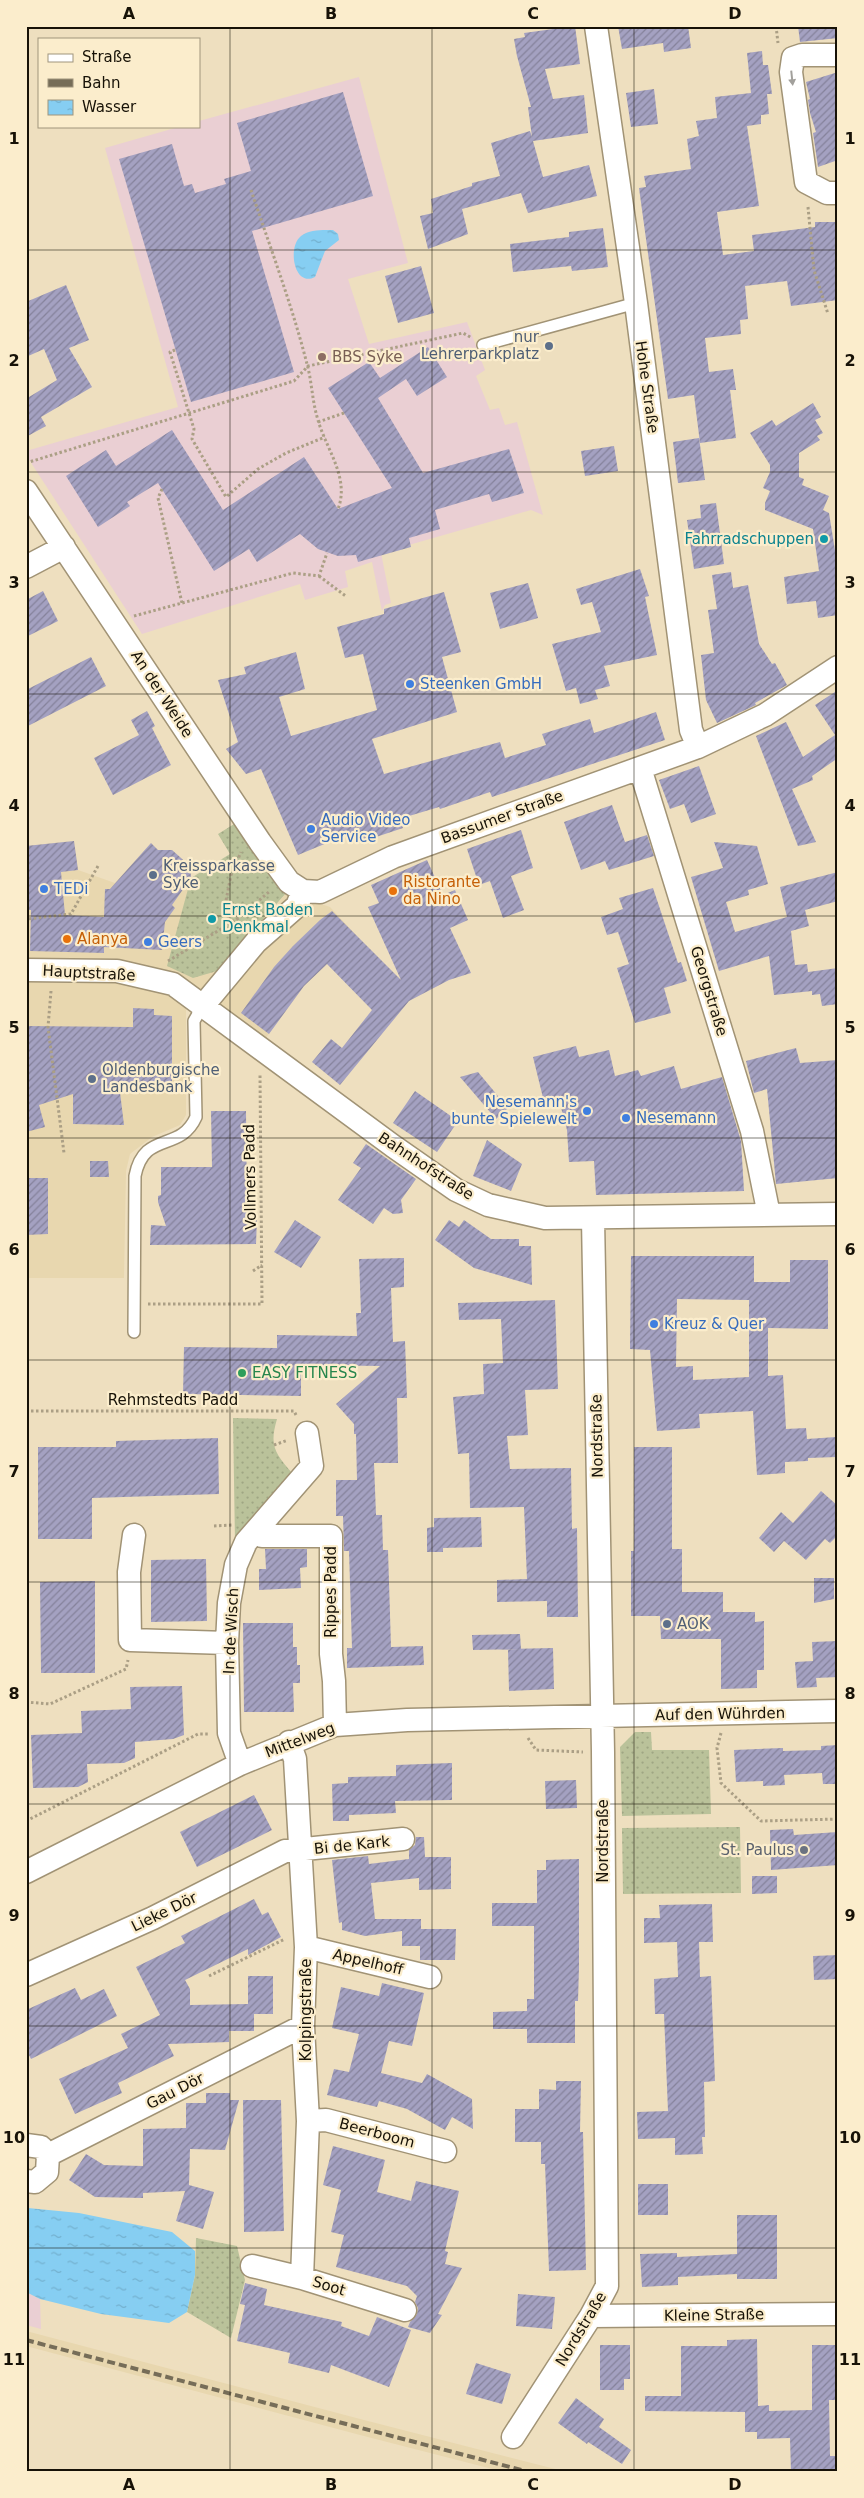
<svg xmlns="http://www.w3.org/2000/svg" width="864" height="2498" viewBox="0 0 864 2498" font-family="'DejaVu Sans',sans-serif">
<defs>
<pattern id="grass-dots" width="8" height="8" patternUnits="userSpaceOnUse" patternTransform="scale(1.25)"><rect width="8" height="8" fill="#bac29a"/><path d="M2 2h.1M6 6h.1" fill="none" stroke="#9fa683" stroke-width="1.8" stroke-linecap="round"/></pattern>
<pattern id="water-ripples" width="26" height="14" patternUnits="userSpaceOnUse" patternTransform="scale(1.25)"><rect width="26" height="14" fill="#86cef2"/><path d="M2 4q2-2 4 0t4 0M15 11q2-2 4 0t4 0" fill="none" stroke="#73b0ce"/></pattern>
<pattern id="building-hatch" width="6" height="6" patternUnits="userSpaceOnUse" patternTransform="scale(1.25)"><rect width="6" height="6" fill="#a4a1c1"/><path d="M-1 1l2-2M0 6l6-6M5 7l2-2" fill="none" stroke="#85829b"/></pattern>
</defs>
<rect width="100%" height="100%" fill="#eedfbf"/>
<path fill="#e8d7af" d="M74 841 78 870 115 883 151 843 158 850H172L190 866 191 878 250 936 287 892 330 907 357 936 304 986 265 1039 186 991V1115L180 1125 152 1137 130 1154 126 1171 124 1278H26V846Z
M26 2331 364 2420 567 2472H504L360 2435 26 2346Z"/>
<path fill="#eacfd3" d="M359 77 408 263 348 279 369 344 467 322 485 370 476 376 490 410 499 408 505 425 517 422 543 515 531 510 381 553 391 603 385 605 382 611 372 562 345 571 348 587 305 600 300 584 142 634 26 455V451L178 407 105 148 182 126H199V121Z
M26 2292 40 2299 41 2329 26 2325Z"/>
<path fill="url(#grass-dots)" d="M239 821 287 892 217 971 193 978 167 966 191 878 230 854 218 834Z
M233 1418 277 1419C269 1446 275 1453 292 1473L235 1542Z
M635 1732H651L652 1750H709L711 1814 622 1816 620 1747Z
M740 1827 741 1893 623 1894 622 1828Z
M196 2238 237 2246 245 2280 231 2338 187 2312 195 2275Z"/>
<path fill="url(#water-ripples)" d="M333 230 338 234 339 240 325 251 315 277C294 288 287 247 301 236 310 229 323 230 333 230Z
M28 2208 79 2213 172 2232 195 2251V2275L187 2312 169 2323 101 2314 40 2299 26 2292Z"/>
<path fill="url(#building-hatch)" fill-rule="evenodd" d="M575 26 580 64 545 69 553 99 584 95 588 133 533 141 543 177 589 165 597 196 528 213 521 193 462 209 468 234 428 249 420 216 433 213 431 199 472 186V183L500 176 491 143 530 131 532 137 528 107H531L517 56 514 39 525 37 524 33Z
M618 26H688L691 48 664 52 663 43 622 49Z
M798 26H838V38L800 42Z
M762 51 763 65H768L772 94H767L769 114 761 115V124L747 126 759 206 717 212 723 255 754 251 752 235 815 227V222H838V300L791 306 787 281 745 286 748 319 740 320 741 334 705 338 709 372 733 369 736 390H730L736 438 700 443 694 395 668 399 639 188 646 187 644 176 691 169 687 139 699 136 696 121 717 118 715 97 751 93 747 53Z
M838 72V160L818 167 813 133 816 132 810 113 808 100 810 99 806 82Z
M654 89 658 124 631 127 626 93Z
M343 92 373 196 252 231 294 372 191 402 119 159 172 144 184 186 192 184 195 193 226 184 224 179 251 171 237 123Z
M603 228 608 267 572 271 571 266 513 272 510 244 569 237V232Z
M421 266 434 313 398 323 385 276Z
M66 285 89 340 69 348 92 387 41 417 46 426 26 437V392L29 397 57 380 44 349 26 357V302Z
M428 347 447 377 417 396 406 379 378 398 423 473 509 449 524 493 492 502 489 494 435 510 440 529 409 538 411 547 358 562 356 555 338 556 318 549 300 534 257 562 249 549 214 571 158 483 127 502 130 506 98 527 66 476 106 450 116 466 172 430 223 510 304 457 338 509 392 488 328 388 369 362 380 378Z
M813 403 821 417 815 420 823 433 817 436 820 440 799 453V477L804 479 802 485 829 496 823 510 829 513 838 569V615L818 618 816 601 787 604 784 577 819 571 813 529 765 510V503L770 491 763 488 770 472V465L750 433 772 420 776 426Z
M699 438 705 480 678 483 673 442Z
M614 446 618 471 585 476 581 451Z
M716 503 724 564 694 569 687 520 701 518 700 505Z
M640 569 649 596 645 597 657 655 604 666 610 686 595 690 598 699 580 704 576 688 566 691 552 644 601 632 592 602 581 605 576 589Z
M731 572 733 588 748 585 759 644 772 664 775 663 787 685 755 703 756 705 717 723 706 700 701 655 714 653 708 610 717 609 712 575Z
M528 583 538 618 500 629 490 593Z
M43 591 58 621 26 637V600Z
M444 592 461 652 442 657 457 712 372 739 384 774 500 742 505 758 546 745 542 734 590 719 594 733 656 712 665 740 492 797 490 792 440 809 439 807 399 819 403 828 355 844 351 833 298 855 261 769 246 774 226 749 238 742 218 680 246 674 244 667 296 652 305 689 279 697 291 736 377 710 363 654 345 658 337 627 384 614V609Z
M91 657 106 686 26 727V690Z
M838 690V758L812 776 813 780 792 789 816 842 798 846 756 736 786 722 803 757 835 735 815 705Z
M147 711 155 726 152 728 171 765 113 795 94 758 139 735 131 720Z
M699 766 716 814 691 823 684 804 670 809 659 780Z
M612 805 625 842 647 835 654 856 609 870 605 861 581 870 564 822Z
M521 830 533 868 511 876 524 910 503 918 490 881 479 885 467 849Z
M74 841 78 870 61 872 65 915 104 917 105 889H110L151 843 158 850H172L190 866 191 878 172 905 175 908 165 922 162 950 104 947V953L30 951 31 910H26V846Z
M714 842 757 846 768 884 748 890 749 895 726 902 735 932 787 917 780 887 838 872V901L805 910 809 926 791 931 795 965 807 964 808 972 838 968V1004L822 1006 820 994 812 995V991L774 995 769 956 719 971 691 877 723 868Z
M427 860 443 895 455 890 468 920 450 928 471 973 449 980 409 1001 340 1085 312 1062 331 1039 342 1048 372 1010 327 964 304 986 269 1034 241 1013 274 967 293 946 320 920 332 911 401 980 368 907 379 903 371 885Z
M653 888 678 963 681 962 687 981 664 988 671 1013 635 1023 617 968 629 964 618 932 607 935 601 917 623 909 619 898Z
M133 1008 154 1009V1015L172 1016V1083L119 1084 124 1125 73 1124V1094L39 1105 45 1127 26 1132V1026L133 1027Z
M576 1046 579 1057 609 1050 615 1076 638 1070 641 1076 674 1066 681 1089 722 1077 741 1141 744 1191 596 1195 594 1161 569 1162 567 1130 559 1100 545 1106 533 1057Z
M796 1048 800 1063 838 1060V1178L776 1184 767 1089 754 1093 746 1061Z
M478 1072 508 1108 496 1119 460 1077Z
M415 1091 458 1121 437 1152 393 1123Z
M211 1111H246L247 1219H257L256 1244 150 1245 151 1225 166 1226 158 1202V1196L161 1195V1167H212Z
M487 1140 522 1164 511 1191 473 1176Z
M366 1144 416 1179 401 1200 403 1213 393 1214 384 1208 373 1224 338 1200 361 1168 353 1163Z
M90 1161H108L109 1177H90Z
M26 1178H48V1234L26 1235Z
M295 1220 321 1237 301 1268 274 1252Z
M449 1220 459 1227 464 1220 491 1239H519V1246H531L532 1285 474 1268 435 1240Z
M631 1256H754V1282H790V1260H828V1329L768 1328V1376L783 1375 786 1429 806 1428 807 1439 836 1437 837 1457 808 1458V1461L785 1462V1473L757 1475 753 1411 699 1414 700 1428 657 1431 650 1350 630 1349ZM677 1299 749 1300V1377L693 1380V1366L676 1367Z
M404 1258V1287L391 1288 393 1342 405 1341 407 1398H397L398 1463H374L376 1515H382L383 1550H388L391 1647 423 1646 424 1665 347 1668V1648H352L349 1551H344L343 1516H336V1480H357L356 1434H354V1424L336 1404 380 1366 301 1365V1396L183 1394 184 1347 277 1348V1335L357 1336 356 1313H361L359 1259Z
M555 1300 558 1389 525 1390 528 1435 507 1436 510 1469 571 1468 572 1529 577 1528 578 1617H547V1601L497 1602V1580L527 1579 524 1507 470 1508 469 1453 458 1454 453 1397 484 1394 483 1364 503 1363 501 1319 459 1320 458 1303Z
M218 1438 219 1494 92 1498V1539H38V1447H116V1441Z
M634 1447H672V1549H682V1592H723V1612H755V1622L764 1621V1670H757V1688L721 1689V1639H661L660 1616H631V1551H634Z
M821 1491 838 1506V1535L830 1543 825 1539 806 1560 784 1541 774 1552 759 1538 781 1512 793 1523Z
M481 1517 482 1547 443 1548V1552H427V1528L434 1527V1518Z
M265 1549H307V1567L300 1568 301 1588 259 1590V1569H266Z
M206 1559 207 1621 151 1622V1560Z
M814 1578H834V1599L814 1603Z
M95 1581V1673H41L40 1582Z
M243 1623H293V1647H297V1665H300V1683H293L294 1712H244Z
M520 1634 521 1649 473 1650 472 1635Z
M838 1641V1677L816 1678 817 1687 797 1688 795 1662 813 1661 812 1642Z
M553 1648 554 1689 509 1691 508 1649Z
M182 1686 184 1735 173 1739 135 1742V1758L124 1763 87 1764 88 1782 78 1787 33 1788 31 1735 82 1733 81 1711 131 1709 130 1687Z
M838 1745V1784H823L822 1773 784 1775 785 1785 763 1786V1781L736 1782 734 1750 783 1748V1751L821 1750V1746Z
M452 1763V1800L395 1801 396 1813 349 1815V1821H333L332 1784 348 1783V1777L396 1776V1765Z
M576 1780 577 1808 546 1809 545 1781Z
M254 1795 272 1830 197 1867 180 1832Z
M793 1829 794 1835 838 1832V1865L771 1870 770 1830Z
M416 1837H424L425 1857H451V1889L419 1890V1878L371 1883 375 1919H421V1929H456L455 1960H420V1946H402V1931L365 1936 342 1930V1922L339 1923 332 1860 368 1856 369 1864 409 1859V1850L415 1845Z
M579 1859V1968L578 2001H575V2043H527V2029H493V2012L527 2011V1999H534V1926H492V1903H537V1870H546V1860Z
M752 1876H777V1893L752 1894Z
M254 1899 262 1915 268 1912 281 1937 248 1955V1949L185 1980 190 1989V2005L248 2004V1976H273V2014H254V2031H229V2042L168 2044 174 2056 118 2083 122 2093 75 2114 59 2079 128 2048 121 2034 160 2015 136 1967 185 1943 181 1936Z
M712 1904 713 1942H699L700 1977 711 1976 715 2081 704 2082 705 2137H702L703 2154 675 2155V2138L638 2139 637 2112 668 2111 664 2014H655L654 1979 678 1977 677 1942 644 1943V1918H660L659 1905Z
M838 1955V1979L814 1980 813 1956Z
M382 1983 424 1993 412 2046 389 2041 381 2073 422 2083 427 2074 472 2099 473 2129 452 2117 445 2130 407 2109 379 2101 377 2107 327 2095 334 2069 349 2072 359 2034 332 2028 341 1987 379 1996Z
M75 1988 81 2000 104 1989 117 2016 31 2059 26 2049V2010Z
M556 2081H581L580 2132H583L586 2270 549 2271 545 2164H541V2142H515V2109H539V2089L556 2090Z
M206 2093H230V2100H239L225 2150 190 2149 189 2185 214 2192 203 2229 176 2221 185 2191 143 2193V2198L95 2197 69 2180 86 2154 104 2165 143 2166V2129L186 2128V2103H206Z
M243 2100H281L284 2231 244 2232Z
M333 2146 385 2160 377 2192 411 2201 416 2181 459 2191 445 2251 448 2252 445 2264 462 2268 438 2314 442 2315 430 2333 408 2327 410 2322 417 2314 418 2308 415 2302 417 2296 407 2286 336 2267 344 2235 331 2232 341 2190 323 2185Z
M638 2184H668V2215H638Z
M737 2215H777V2279H737V2274L678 2277V2285L642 2287 640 2254 677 2253V2257L737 2254Z
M245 2283 267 2289 264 2305 342 2322 341 2326 369 2336 377 2317 411 2330 389 2387 331 2365 329 2373 288 2363 290 2353 237 2341 245 2305 240 2304Z
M518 2294 555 2297 552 2329 516 2326Z
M757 2339 758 2406 769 2405V2411L812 2410V2345H838V2400H829L830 2456H835V2472H791L790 2438 757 2439V2432H745V2412L645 2411V2396H681V2346H727V2340Z
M600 2345H630V2379H624V2390H600Z
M476 2363 511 2374 502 2404 466 2394Z
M576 2398 604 2419 599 2427 631 2450 622 2464 588 2442 587 2444 558 2423Z"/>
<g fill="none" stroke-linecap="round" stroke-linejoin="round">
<g stroke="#a19375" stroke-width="14">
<path id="service" d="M483 345 636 303
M134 1332 135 1176C144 1130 180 1153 196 1117L194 1021 202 1007"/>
</g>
<g stroke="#a19375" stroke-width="25">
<path id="minor" d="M596 26 636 303 691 730 698 747
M838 55H802L793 58 791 72 806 182 827 193H838
M26 491 260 842 289 882 303 891 320 892 393 857 698 747 765 715 838 667
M26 567 64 547
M640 768 752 1131 769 1215
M26 970 117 971 173 984 393 1146 456 1190 488 1205 545 1218 838 1214
M202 1007 256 942 297 906 303 891
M256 1531 262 1536H331V1654L334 1681 335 1725
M134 1535 129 1572 130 1640 227 1643
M289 1742 295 1759 306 1947 303 2026 308 2121 302 2278
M240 1764 229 1733 227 1643 229 1603 236 1565 246 1542 312 1466 307 1433
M26 1872 240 1764 335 1725 407 1720 838 1711
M306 1947 430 1977
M26 1975 153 1918 285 1851 403 1839
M308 2121 326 2120 445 2151
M26 2145 41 2147 48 2155 47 2172 35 2182 26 2181
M48 2155 303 2026
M252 2266 302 2278 405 2310
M591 2316 838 2314
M513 2437 591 2316 607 2286 603 1752 593 1219"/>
</g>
<path stroke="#ab9f85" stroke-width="3" stroke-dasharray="2.5 2.5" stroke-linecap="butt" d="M776 26 778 43
M251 190C270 247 292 305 307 364 312 382 312 401 318 420 326 449 350 478 338 509
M808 207 814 270 828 314
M175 350 170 352 194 429 192 439 226 497 258 469 286 453 325 437
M318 422 344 413
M26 463 294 381 308 366 463 333 472 338
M162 489 158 498 182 603
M319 576 347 597
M134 616 293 573 319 576 327 553
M26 922 27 919 71 914 98 866
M240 929 224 911 231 875 241 852
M168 961 236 920 270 891
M51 991 48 1027 64 1153
M253 1271 262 1265
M148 1304H262L260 1075
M26 1411H294L296 1415
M274 1445 288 1440
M214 1526 233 1525
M26 1702 50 1704 126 1669 128 1660
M721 1733 717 1748 721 1783 761 1821 838 1819
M528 1738 536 1750 583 1752
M26 1821 198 1734H208
M209 1976 285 1939"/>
<use href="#service" stroke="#fff" stroke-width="11"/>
<use href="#minor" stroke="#fff" stroke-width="22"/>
<path stroke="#766d58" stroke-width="4" stroke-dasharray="8 4" stroke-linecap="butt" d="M26 2340 529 2472"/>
</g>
<defs><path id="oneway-solid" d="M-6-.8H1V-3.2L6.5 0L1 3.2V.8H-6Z" transform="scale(1.25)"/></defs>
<use fill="#a2a09c" href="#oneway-solid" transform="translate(792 78) rotate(84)"/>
<path fill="none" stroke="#171207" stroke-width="1" stroke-opacity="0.55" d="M230 26V2472M432 26V2472M634 26V2472M26 250H838M26 472H838M26 694H838M26 916H838M26 1138H838M26 1360H838M26 1582H838M26 1804H838M26 2026H838M26 2248H838"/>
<g fill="#5c6f8a" stroke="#fbedcc" stroke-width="2">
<circle cx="549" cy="346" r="5"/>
<circle cx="153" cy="875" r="5"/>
<circle cx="92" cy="1079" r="5"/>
<circle cx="667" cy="1624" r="5"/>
</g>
<circle fill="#8d6e63" stroke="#fbedcc" stroke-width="2" cx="322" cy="357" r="5"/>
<g fill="#0f9aa8" stroke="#fbedcc" stroke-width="2">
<circle cx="824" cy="539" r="5"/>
<circle cx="212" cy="919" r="5"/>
</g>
<g fill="#3f7fe0" stroke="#fbedcc" stroke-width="2">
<circle cx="410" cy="684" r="5"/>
<circle cx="311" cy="829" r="5"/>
<circle cx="44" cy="889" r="5"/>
<circle cx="148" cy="942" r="5"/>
<circle cx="587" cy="1111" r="5"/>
<circle cx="626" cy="1118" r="5"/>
<circle cx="654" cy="1324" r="5"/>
</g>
<g fill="#e8710a" stroke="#fbedcc" stroke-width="2">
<circle cx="393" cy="891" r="5"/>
<circle cx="67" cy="939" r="5"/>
</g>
<circle fill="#2e9e5b" stroke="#fbedcc" stroke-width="2" cx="242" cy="1373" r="5"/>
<circle fill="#6b7280" stroke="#fbedcc" stroke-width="2" cx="804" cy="1850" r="5"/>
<g text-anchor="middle" stroke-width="4.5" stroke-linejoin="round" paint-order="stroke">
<g font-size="15" fill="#4e5e75" stroke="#fbedcc" text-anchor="start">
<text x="539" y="342" text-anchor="end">nur<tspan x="539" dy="17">Lehrerparkplatz</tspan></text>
<text x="163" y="871">Kreissparkasse<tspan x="163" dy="17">Syke</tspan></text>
<text x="102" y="1075">Oldenburgische<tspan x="102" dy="17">Landesbank</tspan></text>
<text x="677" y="1629">AOK</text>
</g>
<g font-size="15" fill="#785e54" stroke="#fbedcc" text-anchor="start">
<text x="332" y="362">BBS Syke</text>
</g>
<g font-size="15" fill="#171207" stroke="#fbedcc">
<text transform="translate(647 387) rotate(82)" y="5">Hohe Straße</text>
<text transform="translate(162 694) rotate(57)" y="5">An der Weide</text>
<text transform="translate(502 817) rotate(-20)" y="5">Bassumer Straße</text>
<text transform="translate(89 973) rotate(3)" y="5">Hauptstraße</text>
<text transform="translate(709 991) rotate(73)" y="5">Georgstraße</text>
<text transform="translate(426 1166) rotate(33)" y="5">Bahnhofstraße</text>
<text transform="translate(250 1177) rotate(-91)" y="5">Vollmers Padd</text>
<text x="173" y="1405">Rehmstedts Padd</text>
<text transform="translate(597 1436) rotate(-91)" y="5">Nordstraße</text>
<text transform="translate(331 1592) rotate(-90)" y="5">Rippes Padd</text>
<text transform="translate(231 1631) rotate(-87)" y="5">In de Wisch</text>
<text transform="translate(720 1714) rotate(-1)" y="5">Auf den Wührden</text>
<text transform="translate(300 1740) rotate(-21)" y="5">Mittelweg</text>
<text transform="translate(603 1841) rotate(-90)" y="5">Nordstraße</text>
<text transform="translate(352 1845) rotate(-6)" y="5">Bi de Kark</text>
<text transform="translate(164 1912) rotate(-26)" y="5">Lieke Dör</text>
<text transform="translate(368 1962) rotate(13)" y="5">Appelhoff</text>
<text transform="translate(306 2010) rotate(-90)" y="5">Kolpingstraße</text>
<text transform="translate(175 2091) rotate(-27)" y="5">Gau Dör</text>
<text transform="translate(377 2133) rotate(15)" y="5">Beerboom</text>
<text transform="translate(329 2286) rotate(17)" y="5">Soot</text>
<text transform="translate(714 2315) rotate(-1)" y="5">Kleine Straße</text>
<text transform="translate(581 2329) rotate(-59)" y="5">Nordstraße</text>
</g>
<g font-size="15" fill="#0d838f" stroke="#fbedcc" text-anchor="end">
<text x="814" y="544">Fahrradschuppen</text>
<text x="222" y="915" text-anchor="start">Ernst Boden<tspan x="222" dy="17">Denkmal</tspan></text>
</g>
<g font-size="15" fill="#366cbe" stroke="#fbedcc" text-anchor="start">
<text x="420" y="689">Steenken GmbH</text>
<text x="321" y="825">Audio Video<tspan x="321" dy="17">Service</tspan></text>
<text x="54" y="894">TEDi</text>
<text x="158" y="947">Geers</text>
<text x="577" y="1107" text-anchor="end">Nesemann's<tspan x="577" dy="17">bunte Spielewelt</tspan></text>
<text x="636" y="1123">Nesemann</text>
<text x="664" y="1329">Kreuz &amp; Quer</text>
</g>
<g font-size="15" fill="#c56008" stroke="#fbedcc" text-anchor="start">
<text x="403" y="887">Ristorante<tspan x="403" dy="17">da Nino</tspan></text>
<text x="77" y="944">Alanya</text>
</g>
<g font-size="15" fill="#27864d" stroke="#fbedcc" text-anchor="start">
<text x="252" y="1378">EASY FITNESS</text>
</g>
<g font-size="15" fill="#5b616d" stroke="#fbedcc" text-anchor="end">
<text x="794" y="1855">St. Paulus</text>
</g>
</g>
<rect width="864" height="2498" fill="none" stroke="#fbedcc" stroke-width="55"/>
<rect x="38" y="38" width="162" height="90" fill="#fbedcc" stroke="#a0957d"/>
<rect x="48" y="54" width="25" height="8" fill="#ffffff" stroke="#a0957d"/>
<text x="82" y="62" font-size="15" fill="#171207">Straße</text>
<rect x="48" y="79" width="25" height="8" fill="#766d58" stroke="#a0957d"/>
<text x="82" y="88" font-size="15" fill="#171207">Bahn</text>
<rect x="48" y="100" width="25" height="15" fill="url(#water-ripples)" stroke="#a0957d"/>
<text x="82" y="112" font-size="15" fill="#171207">Wasser</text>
<rect x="28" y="28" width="808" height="2442" fill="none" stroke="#171207" stroke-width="2"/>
<g font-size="16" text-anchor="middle" font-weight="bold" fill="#171207">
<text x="129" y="19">A</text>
<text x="331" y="19">B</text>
<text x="533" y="19">C</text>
<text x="735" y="19">D</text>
<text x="14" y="144">1</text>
<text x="850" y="144">1</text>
<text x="14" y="366">2</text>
<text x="850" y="366">2</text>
<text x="14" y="588">3</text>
<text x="850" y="588">3</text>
<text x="14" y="811">4</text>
<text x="850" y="811">4</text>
<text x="14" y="1033">5</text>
<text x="850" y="1033">5</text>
<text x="14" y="1255">6</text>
<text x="850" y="1255">6</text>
<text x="14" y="1477">7</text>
<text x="850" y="1477">7</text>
<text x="14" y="1699">8</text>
<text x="850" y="1699">8</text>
<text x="14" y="1921">9</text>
<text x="850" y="1921">9</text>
<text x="14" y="2143">10</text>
<text x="850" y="2143">10</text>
<text x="14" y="2365">11</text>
<text x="850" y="2365">11</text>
<text x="129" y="2490">A</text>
<text x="331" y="2490">B</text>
<text x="533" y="2490">C</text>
<text x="735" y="2490">D</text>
</g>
</svg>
